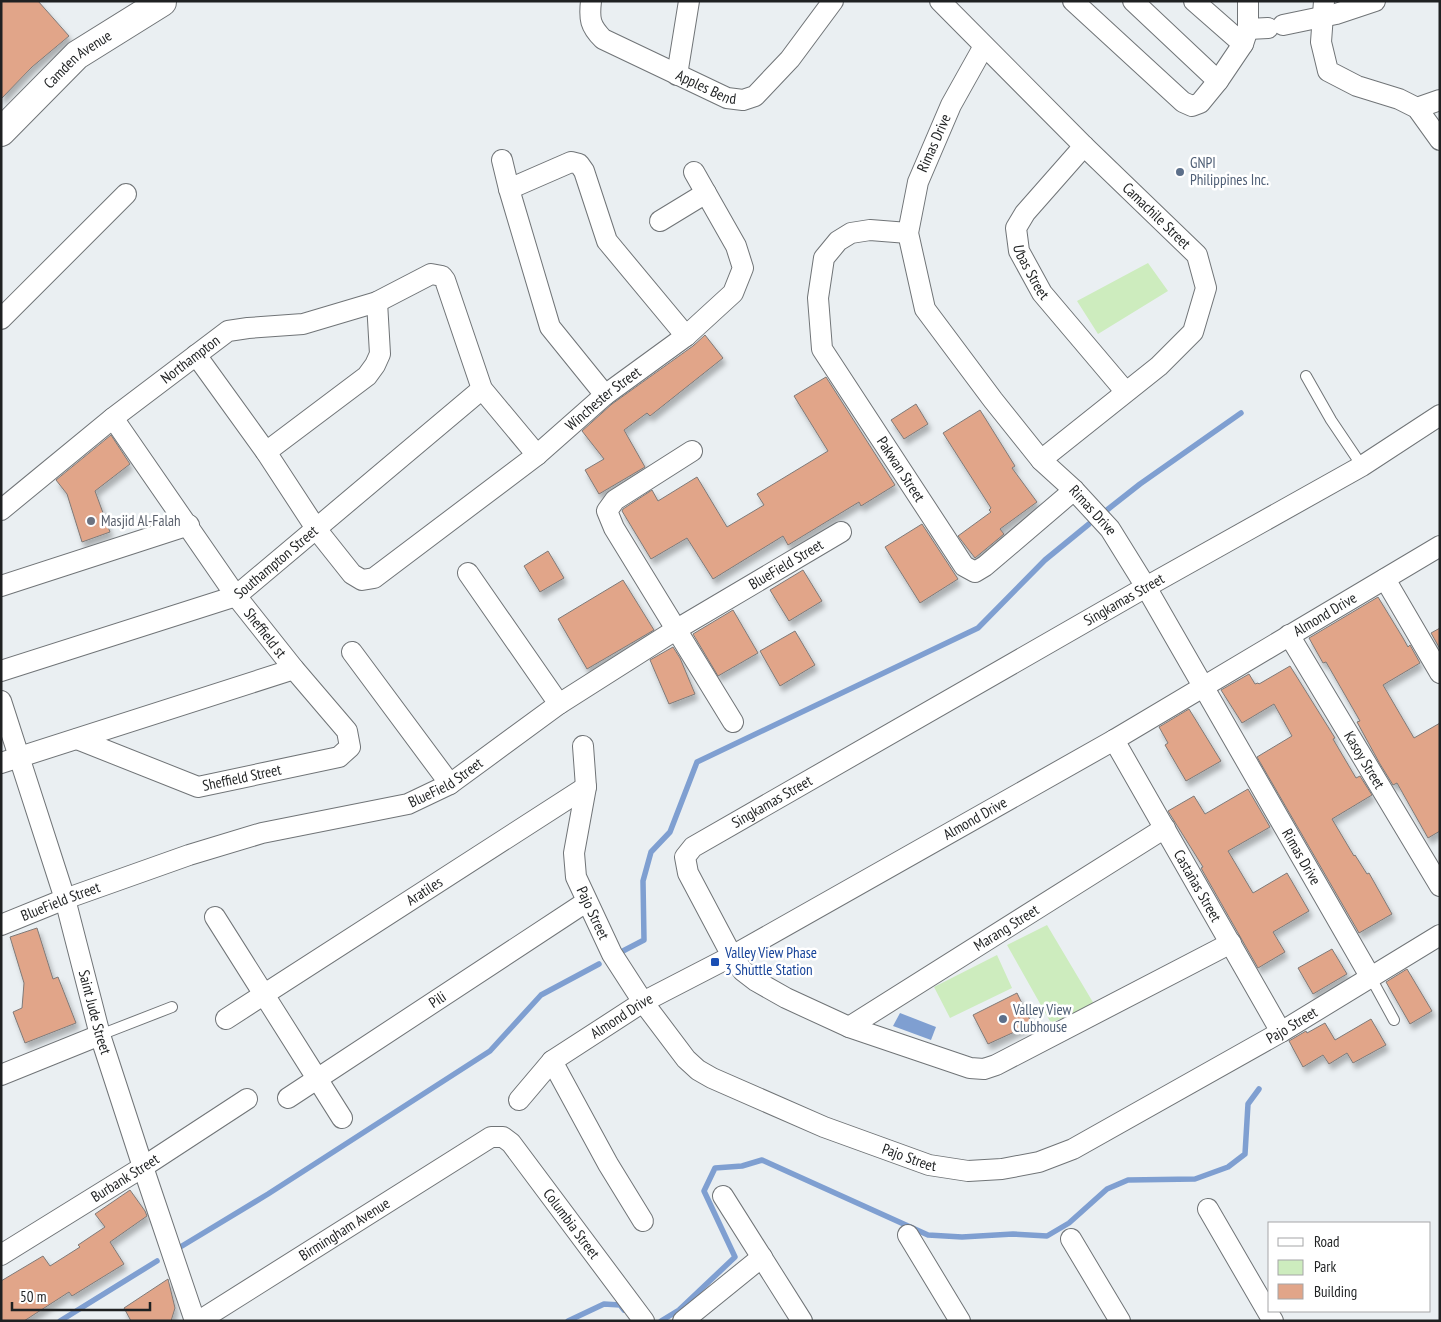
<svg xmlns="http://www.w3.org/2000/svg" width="1441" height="1322" viewBox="0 0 1441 1322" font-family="'PT Sans Narrow',sans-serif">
<defs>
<filter id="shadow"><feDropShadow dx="3" dy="5.5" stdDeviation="2.5" flood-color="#0004"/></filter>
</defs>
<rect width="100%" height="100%" fill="#eaeff2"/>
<path fill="#cdecbe" d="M1148 263 1168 291 1098 334 1077 301Z
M1047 925 1094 1004 1051 1023 1007 945Z
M997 955 1012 988 950 1018 934 987Z"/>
<path fill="#7f9fd1" d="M900 1013 936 1027 931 1040 893 1026Z"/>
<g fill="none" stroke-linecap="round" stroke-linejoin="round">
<path stroke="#7f9fd1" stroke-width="5.5" d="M1107 510 1140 484 1241 413
M621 952 644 940 643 881 651 852 670 832 697 762 978 628 1045 560 1089 524
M177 1249 268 1194 490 1051 541 995 599 964
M60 1321 157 1261
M568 1321 604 1304 620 1305 624 1310
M661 1321 679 1310 735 1257 704 1191 715 1168 742 1166 762 1160 928 1235 962 1237 1013 1234 1047 1236 1069 1223 1107 1189 1128 1180 1195 1179 1228 1167 1245 1154 1248 1104 1259 1089"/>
</g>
<path fill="#e1a589" stroke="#7f7a78" filter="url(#shadow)" d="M1 1H38L69 36 32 67 1 99Z
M705 335 723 358 650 416 647 413 624 430 645 467 599 494 585 470 604 459 582 431 612 404 693 346Z
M826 377 895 485 861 506 859 502 788 545 783 536 713 579 687 538 651 559 622 511 623 509 652 490 658 501 697 477 727 527 764 505 757 494 828 451 794 396Z
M916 404 928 424 904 439 891 420Z
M980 410 1015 466 1012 468 1037 502 1000 529 1004 534 975 558 958 536 991 512 989 510 991 508 943 433Z
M111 435 130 464 95 491 110 532 82 542 67 494 56 480Z
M922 524 958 579 920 603 885 547Z
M548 551 564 578 540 592 524 566Z
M803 570 822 601 789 621 770 590Z
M623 580 654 630 587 669 558 619Z
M1378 597 1403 638 1408 647 1410 645 1420 663 1383 685 1414 738 1440 723V831L1428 838 1397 783 1393 785 1380 764 1357 722 1360 721 1326 662 1323 663 1309 638Z
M733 610 758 653 718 676 693 634Z
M1440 628V649L1431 633Z
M795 631 815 665 780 686 760 651Z
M673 647 680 658 695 694 669 704 650 660Z
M1290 666 1335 738 1333 739 1356 778 1360 776 1372 795 1332 819 1354 856 1355 855 1367 874 1369 873 1392 914 1359 933 1257 757 1292 736 1274 704 1242 723 1221 690 1249 674 1255 684 1258 683 1259 684Z
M1189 709 1221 761 1186 781 1165 745 1168 743 1159 727Z
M1248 789 1270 827 1228 851 1253 893 1287 873 1309 911 1273 932 1285 952 1258 968 1201 868 1203 867 1168 811 1194 796 1205 814Z
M37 928 53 979 58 977 76 1023 25 1043 13 1012 22 1008 24 983 10 937Z
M1332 949 1347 974 1313 994 1298 968Z
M1407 969 1432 1011 1410 1024 1386 982Z
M1017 993 1032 1024 988 1044 973 1015Z
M1371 1019 1386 1045 1353 1063 1347 1053 1329 1064 1323 1055 1303 1067 1289 1041 1306 1031 1307 1033 1325 1023 1335 1040Z
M130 1190 145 1211 147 1216 110 1242 124 1264 72 1296 69 1292 24 1321H1V1281L43 1256 50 1266 80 1247 78 1245 105 1227 95 1214Z
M168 1279 175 1308 171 1321H131L124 1308Z"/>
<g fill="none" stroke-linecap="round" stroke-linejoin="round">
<g stroke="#707477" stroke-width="12">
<path id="lane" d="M1306 376 1331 420 1362 466
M1371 978 1394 1020
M100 1035 172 1007"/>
</g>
<g stroke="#707477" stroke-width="22">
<g id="street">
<path id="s1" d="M591 1C589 19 590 26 603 39L727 98 743 100 755 96 790 59 833 1"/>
<path id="s2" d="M940 1 1084 146 1197 255 1206 288 1193 332 1159 366 1041 460"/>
<path d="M1073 1 1183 102 1192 106 1200 103 1218 81 1243 44 1248 29V1"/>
<path d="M1133 1 1218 81"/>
<path d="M1194 1 1243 44"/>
<path d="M1324 1 1321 42 1328 71 1357 86 1399 99 1417 108 1440 140"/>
<path d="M1283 25 1336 14 1375 1"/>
<path d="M1248 29 1268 28"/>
<path id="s3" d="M984 46 951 105 918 182 908 233 925 309 993 400 1041 460 1074 490 1110 529 1146 587 1371 978"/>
<path d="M677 75 689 1"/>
<path d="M1417 108 1440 100"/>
<path id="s4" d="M1084 146 1025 213 1016 228 1019 251 1042 293 1125 391"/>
<path d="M502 160 509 189 550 327 605 395"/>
<path d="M509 189 571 162 579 164 584 171 607 241 686 336"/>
<path d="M660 221 706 193"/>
<path id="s5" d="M908 233 870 230 851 233 838 241 824 258 818 298 822 349 964 566 975 572 985 566 1074 490"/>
<path d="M1 319 126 194"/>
<path id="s6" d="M196 355 266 452 317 530 352 574 362 580 374 578 537 455 605 395 686 336 733 293 743 268 736 246 694 172"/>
<path d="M692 451 615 500 607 511 614 528 733 722"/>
<path d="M266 452 367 376 375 365 380 354 377 302"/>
<path id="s7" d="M1 510 113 418 228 331 248 328 303 324 377 302 431 274 442 276 445 280 482 389 537 455"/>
<path d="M468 573 559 704"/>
<path d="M1385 579 1440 673"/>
<path d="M1 586 189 525"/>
<path id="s8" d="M1289 635 1440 886"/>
<path d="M352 652 450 784"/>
<path id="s9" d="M1 671 236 596 482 389"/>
<path id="s10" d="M1 701 65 899 100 1035 143 1167 195 1321"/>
<path id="s11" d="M77 739 198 787 339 757 350 747 347 731 294 669 236 596 113 418"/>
<path id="s12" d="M1114 740 1281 1032"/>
<path id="s13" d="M583 746 586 787 574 853 576 877 612 954 643 1002 686 1059 698 1070 712 1078 824 1127 929 1165 968 1171 1002 1169 1039 1162 1073 1149 1281 1032 1440 935"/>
<path d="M1 763 294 669"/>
<path d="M215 917 342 1118"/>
<path id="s14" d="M1 925 65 899 189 855 262 833 408 804 450 784 559 704 677 629 841 532"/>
<path id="s15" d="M1231 943 996 1065 984 1069 970 1068 849 1027 786 998 756 981 743 971 732 956 688 873 685 857 693 847 1146 587 1362 466 1440 415"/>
<path id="s16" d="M226 1019 586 787"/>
<path id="s17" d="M849 1027 1165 828"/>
<path d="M552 1061 608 1164 643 1221"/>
<path d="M1 1075 100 1035"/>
<path id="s18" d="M288 1098 586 902"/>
<path id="s19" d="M519 1100 552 1061 643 1002 732 956 1114 740 1440 546"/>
<path d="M723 1196 802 1321"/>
<path d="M1208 1209 1273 1321"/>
<path d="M908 1235 960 1321"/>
<path d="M1071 1239 1120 1321"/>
<path id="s20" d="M1 1255 143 1167 247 1099"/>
<path id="s21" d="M199 1321 491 1137H503L511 1143 644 1321"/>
<path d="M683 1321 762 1257"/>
</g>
</g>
<g stroke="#707477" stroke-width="30">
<g id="secondary">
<path id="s22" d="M1 132 77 55 162 2V1"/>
</g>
</g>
<use href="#lane" stroke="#fff" stroke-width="10"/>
<use href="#street" stroke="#fff" stroke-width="20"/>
<use href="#secondary" stroke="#fff" stroke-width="28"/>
</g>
<g fill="#5c6f8a" stroke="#fff" stroke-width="2">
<circle cx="1180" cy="172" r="5"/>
<circle cx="1003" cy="1019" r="5"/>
</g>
<circle fill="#6b7280" stroke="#fff" stroke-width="2" cx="91" cy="521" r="5"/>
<rect fill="#1a4fb4" stroke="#fff" stroke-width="2" x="710" y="957" width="10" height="10" rx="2.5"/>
<g text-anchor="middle" stroke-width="5" stroke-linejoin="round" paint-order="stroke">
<g font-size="15" fill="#1f2122" stroke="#fff">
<text dy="5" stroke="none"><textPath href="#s22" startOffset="106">Camden Avenue</textPath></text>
<text dy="5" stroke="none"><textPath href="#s1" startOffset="156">Apples Bend</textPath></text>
<text transform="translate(934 143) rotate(-66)" y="5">Rimas Drive</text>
<text dy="5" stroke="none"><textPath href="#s2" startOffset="305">Camachile Street</textPath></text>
<text dy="5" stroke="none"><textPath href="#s4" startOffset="154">Ubas Street</textPath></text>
<text dy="5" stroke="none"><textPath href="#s7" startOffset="242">Northampton</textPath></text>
<text dy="5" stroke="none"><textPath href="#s6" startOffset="584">Winchester Street</textPath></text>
<text dy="5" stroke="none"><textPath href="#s5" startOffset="330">Pakwan Street</textPath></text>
<text dy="5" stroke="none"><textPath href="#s3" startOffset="544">Rimas Drive</textPath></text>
<text dy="5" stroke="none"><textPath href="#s9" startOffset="299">Southampton Street</textPath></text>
<text dy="5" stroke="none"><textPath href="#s14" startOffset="874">BlueField Street</textPath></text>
<text dy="5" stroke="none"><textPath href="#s15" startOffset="1178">Singkamas Street</textPath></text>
<text dy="5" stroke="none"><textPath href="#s19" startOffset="944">Almond Drive</textPath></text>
<text transform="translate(265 633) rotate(52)" y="5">Sheffield st</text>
<text dy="5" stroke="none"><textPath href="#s8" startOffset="146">Kasoy Street</textPath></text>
<text dy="5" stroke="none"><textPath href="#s11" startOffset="175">Sheffield Street</textPath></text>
<text dy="5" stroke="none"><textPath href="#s14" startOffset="469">BlueField Street</textPath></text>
<text dy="5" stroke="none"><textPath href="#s15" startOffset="772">Singkamas Street</textPath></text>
<text dy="5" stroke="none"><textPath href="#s19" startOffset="539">Almond Drive</textPath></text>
<text dy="5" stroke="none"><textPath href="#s3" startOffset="949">Rimas Drive</textPath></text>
<text dy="5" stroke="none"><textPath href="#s12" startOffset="168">Castañas Street</textPath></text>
<text dy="5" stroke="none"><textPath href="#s16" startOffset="236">Aratiles</textPath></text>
<text dy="5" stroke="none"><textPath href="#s14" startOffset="64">BlueField Street</textPath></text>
<text dy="5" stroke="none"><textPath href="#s13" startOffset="172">Pajo Street</textPath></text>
<text dy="5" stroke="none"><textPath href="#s17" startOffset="186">Marang Street</textPath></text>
<text dy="5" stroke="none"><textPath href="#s18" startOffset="179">Pili</textPath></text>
<text dy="5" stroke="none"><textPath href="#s10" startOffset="325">Saint Jude Street</textPath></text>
<text dy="5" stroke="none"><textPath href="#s19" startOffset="134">Almond Drive</textPath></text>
<text dy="5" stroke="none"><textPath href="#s13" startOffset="1011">Pajo Street</textPath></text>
<text dy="5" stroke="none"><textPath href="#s13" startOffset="591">Pajo Street</textPath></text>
<text dy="5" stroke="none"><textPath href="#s20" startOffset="146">Burbank Street</textPath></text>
<text dy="5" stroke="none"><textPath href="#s21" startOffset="468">Columbia Street</textPath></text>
<text dy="5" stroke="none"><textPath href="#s21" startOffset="172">Birmingham Avenue</textPath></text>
</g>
<g font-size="15" fill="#4e5e75" stroke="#fff" text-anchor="start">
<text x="1190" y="168">GNPI<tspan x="1190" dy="17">Philippines Inc.</tspan></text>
<text x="1013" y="1015">Valley View<tspan x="1013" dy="17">Clubhouse</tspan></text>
</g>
<g font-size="15" fill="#5b616d" stroke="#fff" text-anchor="start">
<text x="101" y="526">Masjid Al-Falah</text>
</g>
<g font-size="15" fill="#164399" stroke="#fff" text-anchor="start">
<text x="725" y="958">Valley View Phase<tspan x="725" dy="17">3 Shuttle Station</tspan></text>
</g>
</g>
<rect width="1441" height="1322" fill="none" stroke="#1f2122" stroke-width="5"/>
<rect x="1268" y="1222" width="162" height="90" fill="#ffffff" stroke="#a5a6a7"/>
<rect x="1278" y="1238" width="25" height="8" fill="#ffffff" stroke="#a5a6a7"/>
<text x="1314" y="1247" font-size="15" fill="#1f2122">Road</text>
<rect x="1278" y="1260" width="25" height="15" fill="#cdecbe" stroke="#a5a6a7"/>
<text x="1314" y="1272" font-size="15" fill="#1f2122">Park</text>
<rect x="1278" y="1284" width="25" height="15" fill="#e1a589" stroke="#a5a6a7"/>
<text x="1314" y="1297" font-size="15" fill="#1f2122">Building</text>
<path d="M12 1302v8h138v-8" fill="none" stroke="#1f2122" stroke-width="2.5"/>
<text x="20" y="1302" font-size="15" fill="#1f2122" stroke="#ffffff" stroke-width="4" paint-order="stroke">50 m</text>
</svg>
